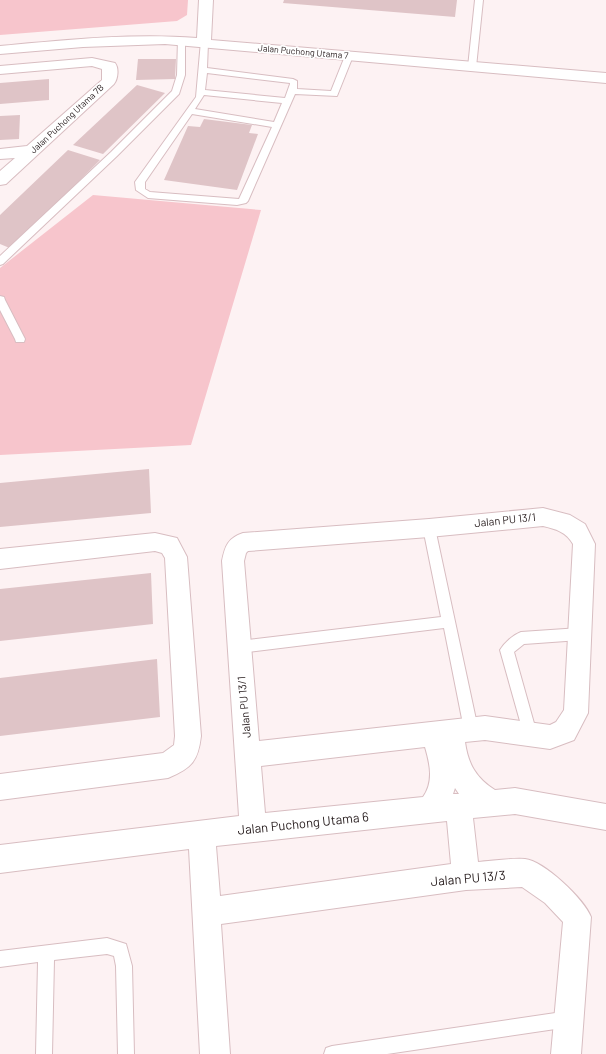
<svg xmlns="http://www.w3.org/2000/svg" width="606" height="1054" viewBox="0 0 606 1054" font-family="Barlow,sans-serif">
<rect width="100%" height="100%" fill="#fdf2f3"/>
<path fill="#f7c5cc" d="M0 0H188L187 15 177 21 0 35Z
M93 195 261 210 191 445 0 455V268Z"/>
<path fill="#dfc4c7" d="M284 0H457L455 17 283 3Z
M138 59H176L175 79 136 80Z
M49 79V100L0 104V83Z
M137 85 165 93 103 154 73 145Z
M20 115 19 139 0 140V116Z
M204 119 252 125 249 133 258 134 237 190 164 180 188 126 200 127Z
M68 150 100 160 12 249 0 244V215Z
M149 469 151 513 0 527V483Z
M151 573 153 624 0 641V589Z
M157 659 160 717 0 736V678Z"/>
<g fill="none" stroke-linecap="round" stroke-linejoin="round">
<g stroke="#d8bdc1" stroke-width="2">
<path id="service" d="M475 0H483L476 67 472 69 468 67Z
M178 39H184L185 41V75L179 94 117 156 3 264 0 265V256L111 152 172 91 177 75Z
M201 41H207L208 43 207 68 293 79 297 81V89L331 91 345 56 349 54 353 56 337 96 295 94 248 201 246 203 237 205 148 198 136 190 135 182 196 97ZM207 73 290 83V84L285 98 205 90ZM204 95 282 103 274 122 195 109ZM192 114 272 127 239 199 150 192 145 189V182Z
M0 296 4 297 5 300 25 339 24 342H16L15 339 0 310Z
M429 523 433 524 435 528 478 729 476 734 471 736 466 734 464 729 444 628 240 653 235 651 233 647 235 643 240 641 441 617 423 528 425 524Z
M580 628 585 630 586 634 585 638 580 640 524 644 514 652 537 734 535 739 530 741 525 739 500 650C504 643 513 635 521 632Z
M107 938 126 944 132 966 134 1054H118L116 966 114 956 107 954 54 960 52 1054H36L38 962 0 967V951Z
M569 1011 575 1013 577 1019 575 1025 569 1027 387 1054H324L326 1048 332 1046Z"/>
</g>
<g stroke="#d8bdc1" stroke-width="2">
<path id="minor" d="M199 0H213L211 40 606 73V83L165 44 83 47 0 54V46C65 40 131 33 197 38Z
M92 58 115 63C119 68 118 79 114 84L6 184 0 185V171L15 158 0 159V149L27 146 102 80V69L92 66 0 74V66Z
M543 508 570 515 585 524 595 544 588 713 574 740 550 749 485 740 465 742C468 764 476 778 495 790L515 788 606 804V830L515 814 473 818 478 862C493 861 510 858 525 859 544 861 584 899 591 917L581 1054H551L563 922 545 903 522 887 466 890 221 924 230 1054H200L189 849 0 873V845L239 816 222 561C225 546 228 538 243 533L429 519ZM543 526C556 529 566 532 573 544L564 710 556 722 550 725 485 716 259 741 244 561 246 553 248 551 429 537ZM425 747C430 764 434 782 423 797L265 813 261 766ZM455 788 459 794H453ZM447 821 451 864 220 896 216 846Z
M155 533 177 538 187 557 201 736C198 761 192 768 168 778L0 800V774L163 753 174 745 175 736 165 558 162 553 155 551 0 569V549Z"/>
</g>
<use href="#service" fill="#fff" fill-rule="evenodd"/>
<use href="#minor" fill="#fff" fill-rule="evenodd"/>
</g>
<g text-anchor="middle" stroke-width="3.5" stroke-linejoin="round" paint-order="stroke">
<g font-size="9" fill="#2d2324" stroke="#fff">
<text transform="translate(303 52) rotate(5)" y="3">Jalan Puchong Utama 7</text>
<text transform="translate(67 119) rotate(-43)" y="3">Jalan Puchong Utama 7B</text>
</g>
<g font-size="11" fill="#2d2324" stroke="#fff">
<text transform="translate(505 520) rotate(-6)" y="4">Jalan PU 13/1</text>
<text transform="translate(244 707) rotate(-95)" y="4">Jalan PU 13/1</text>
</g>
<g font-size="13" fill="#2d2324" stroke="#fff">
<text transform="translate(303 823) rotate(-6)" y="5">Jalan Puchong Utama 6</text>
<text transform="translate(468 878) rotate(-5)" y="5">Jalan PU 13/3</text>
</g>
</g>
</svg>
